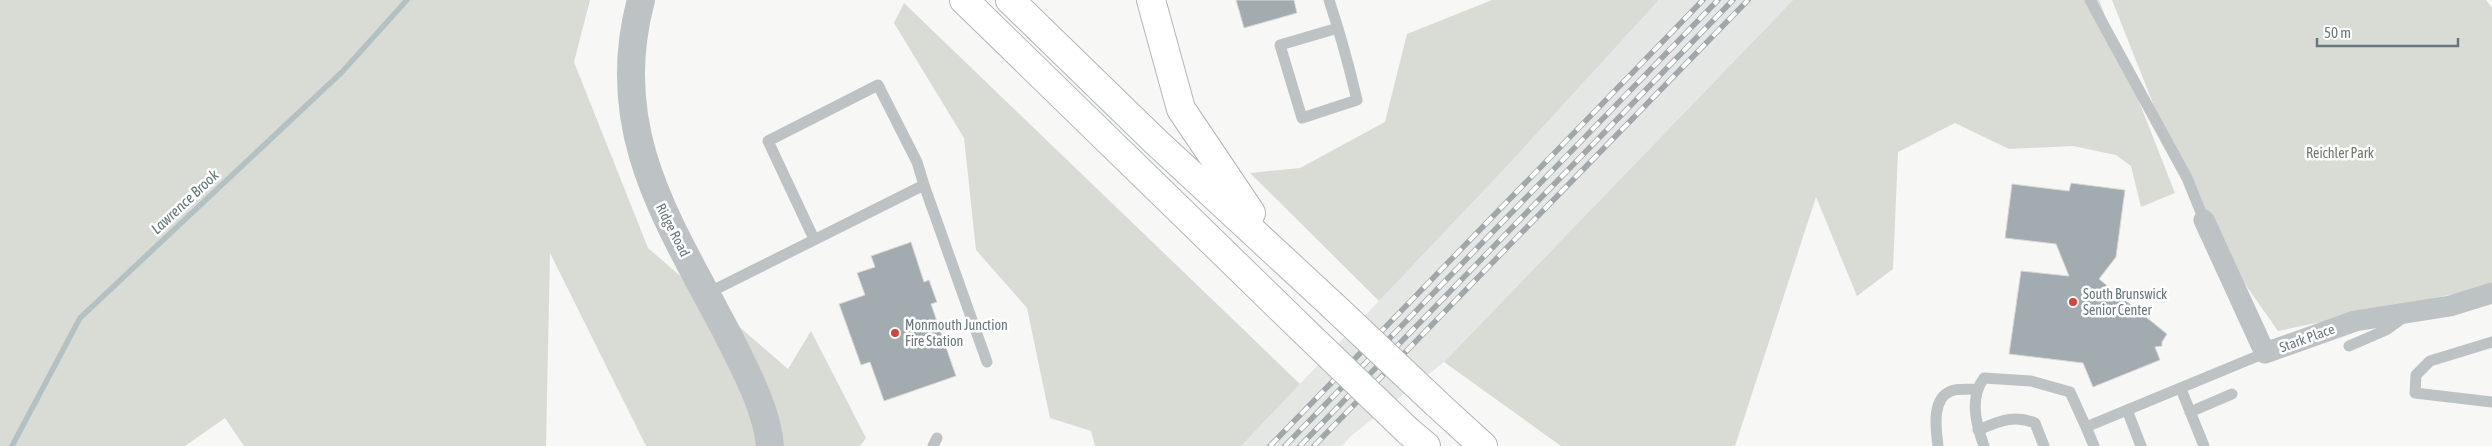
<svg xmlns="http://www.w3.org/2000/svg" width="2492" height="446" viewBox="0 0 2492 446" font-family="'Asap Condensed',sans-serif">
<rect width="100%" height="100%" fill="#f7f7f5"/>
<path fill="#e5e7e5" d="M1659 0H1793L1444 362 1351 436 1342 446H1241L1509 164Z"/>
<path fill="#d8dcd5" d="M0 0H590L574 62 648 248 788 369 811 331 866 438 860 446H646L550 253 546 446H244L225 418 185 446H0Z
M1492 0H1659L1509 164 1379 301 1250 173 1300 168 1385 122 1407 34Z
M1793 0H2099L2175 193 2141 207 2131 166 2116 155 2073 146 2009 149 1955 123 1898 152 1893 269 1857 296 1816 197 1735 446H1561L1444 362Z
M2112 0H2486L2492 8V286L2278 331 2198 217Z
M904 3 1300 384 1241 446H1095L1091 431 1050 418 1027 308 976 250 964 138 894 23Z"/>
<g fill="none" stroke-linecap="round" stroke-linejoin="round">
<path stroke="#b3c1c3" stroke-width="5.5" d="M12 446 80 318 342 72 407 0"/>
</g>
<path fill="#a2acb0" stroke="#d9d9d7" d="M1236 0H1294L1297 13 1244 28Z
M2071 183 2125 190 2116 257 2099 279 2167 334 2162 342V346L2155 347 2160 360 2093 387 2083 363 2009 354 2021 271 2069 276 2056 244 2005 238 2012 184 2069 191Z
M911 242 924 282 929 280 937 302 931 304 956 376 884 401 870 362 861 365 839 304 865 295 857 273 875 267 871 256Z"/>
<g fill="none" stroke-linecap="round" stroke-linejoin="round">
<g stroke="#b1b6b9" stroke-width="30">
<path id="primary" d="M964 0 1304 331
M1010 0 1155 141 1330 303
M1151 0 1181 109 1251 213
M1437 404 1483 446
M1408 431 1426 446"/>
</g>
<path stroke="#bdc2c4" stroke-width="11" d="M1329 0C1340 33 1349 66 1357 100L1302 118 1280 45 1338 28
M2090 0 2187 178 2204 220
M924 185 987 362
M706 294 924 185 917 162 878 85 768 141 814 239
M2492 342 2430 361 2416 375 2415 393 2492 402
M2349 346 2386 330 2404 317
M2181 389 2204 446
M2127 410 2141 446
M2190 412 2232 394
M2086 427 2094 446
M1978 430C1998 422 2013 414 2035 423L2044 446
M933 446 937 438
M1938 446C1936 429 1931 399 1951 391 1958 388 1969 390 1976 389
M1984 446C1976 424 1969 398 1984 378L2031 381 2070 392 2086 427 2265 353"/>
<path stroke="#bdc2c4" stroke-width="21" d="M2204 220 2265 353 2355 321 2450 306 2492 293"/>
<path stroke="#bdc2c4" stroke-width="28" d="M641 0C605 133 671 225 729 337 745 369 767 410 770 446"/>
<use href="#primary" stroke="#fff" stroke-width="28"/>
<g stroke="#9fa7aa" stroke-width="5.5">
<path id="rail" d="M1270 446 1703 0
M1285 446 1718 0
M1300 446 1733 0
M1314 446 1748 0"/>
</g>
<use href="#rail" stroke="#fff" stroke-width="4" stroke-dasharray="11" stroke-linecap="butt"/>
<g stroke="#b1b6b9" stroke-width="30" stroke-linecap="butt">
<path id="primary-bridge" d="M1330 303 1437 404
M1304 331 1408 431"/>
</g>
<use href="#primary-bridge" stroke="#fff" stroke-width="28"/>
</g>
<g fill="#d0453c" stroke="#fff" stroke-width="2">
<circle cx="2073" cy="302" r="5"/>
<circle cx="895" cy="333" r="5"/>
</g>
<g text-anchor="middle" stroke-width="5" stroke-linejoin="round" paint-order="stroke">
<g font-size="14" fill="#6f7a68" stroke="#fff">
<text x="2340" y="158">Reichler Park</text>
</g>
<g font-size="14" fill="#66777d" stroke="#fff">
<text transform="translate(673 230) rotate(63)" y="5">Ridge Road</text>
<text transform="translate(2307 338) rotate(-20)" y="5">Stark Place</text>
</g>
<g font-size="14" fill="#66777d" stroke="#fff" text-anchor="start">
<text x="2083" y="299">South Brunswick<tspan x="2083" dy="16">Senior Center</tspan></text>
<text x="905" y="330">Monmouth Junction<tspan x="905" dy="16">Fire Station</tspan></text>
</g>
<g font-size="15" font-style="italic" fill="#607678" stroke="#fff">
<text transform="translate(185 202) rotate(-43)" y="5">Lawrence Brook</text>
</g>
</g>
<path d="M2317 38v8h141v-8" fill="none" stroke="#66777d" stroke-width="2.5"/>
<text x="2324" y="38" font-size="15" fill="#66777d" stroke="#ffffff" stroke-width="4" paint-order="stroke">50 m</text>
</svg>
